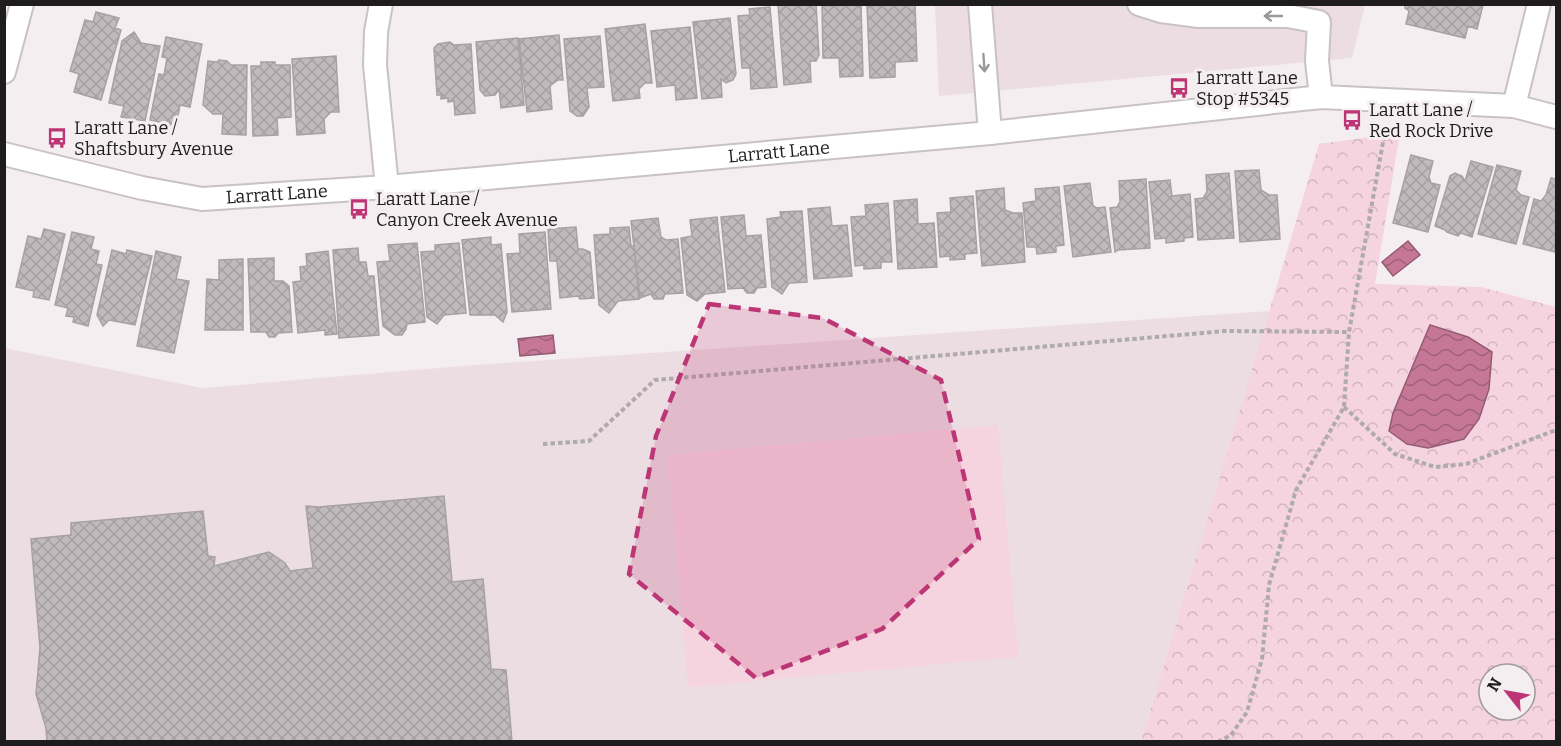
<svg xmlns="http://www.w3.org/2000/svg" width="1561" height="746" viewBox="0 0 1561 746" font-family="Bitter,serif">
<defs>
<pattern id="park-crowns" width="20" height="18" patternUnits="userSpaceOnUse" patternTransform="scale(1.5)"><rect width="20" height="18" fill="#f5d4df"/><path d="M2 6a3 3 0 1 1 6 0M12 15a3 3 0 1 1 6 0" fill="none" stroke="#d2b5bf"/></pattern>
<pattern id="water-waves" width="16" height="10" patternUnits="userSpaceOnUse" patternTransform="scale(1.5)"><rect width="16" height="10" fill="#c67796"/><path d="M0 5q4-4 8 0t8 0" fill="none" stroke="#a0617a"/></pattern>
<pattern id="building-cross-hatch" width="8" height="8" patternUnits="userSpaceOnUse" patternTransform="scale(1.5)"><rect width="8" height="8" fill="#c0babc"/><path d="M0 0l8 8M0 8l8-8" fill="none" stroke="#a59fa1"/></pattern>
</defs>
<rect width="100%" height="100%" fill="#f5eef1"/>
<path fill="#ecdde2" d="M935 5H1365L1352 58 939 96Z
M1270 311 1141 742 5 741 4 348 202 388 475 365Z"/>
<path fill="url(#park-crowns)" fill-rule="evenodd" d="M1400 133 1375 284 1481 287 1556 307V741L1141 742 1319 144ZM1489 674H1525V710H1489Z"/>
<path fill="#f5d4df" d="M998 425 1018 657 688 687 668 455Z"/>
<path fill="url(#water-waves)" stroke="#945c72" stroke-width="1.5" d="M1408 241 1420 255 1393 276 1382 262Z
M1430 325 1468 337 1492 352 1489 389 1479 419 1464 439 1428 448 1407 444 1389 431 1393 413Z
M553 335 555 353 520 356 518 339Z"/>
<path fill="url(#building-cross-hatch)" stroke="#a7a1a3" stroke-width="1.5" d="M778 4H816L819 55 816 61H810L811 82 784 85Z
M915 4 917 61 895 62V77L870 78 867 6Z
M1405 4H1480L1483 5 1477 29 1468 26 1465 38 1406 24 1409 11 1405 8Z
M861 5 863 76 840 77 839 58H823L822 6Z
M770 7 777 87 751 89 750 68H742L738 16 750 15 749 9Z
M96 12 119 18 115 28 121 30 101 100 74 92 79 74 70 71 85 20 93 22Z
M730 18 736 74 733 80 726 83 721 79 722 97 702 99 693 22Z
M645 24 652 83H645L639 89 640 98 613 101 605 29Z
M690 27 697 98 676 100 675 85 657 87 651 31Z
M134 32 141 43 160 46 145 121 121 117 124 106 109 103 122 41Z
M559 35 563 80H558L550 86 552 109 527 112 519 39Z
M600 36 604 87 587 88 589 107 583 116H577L570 111 564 39Z
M166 37 202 44 190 107 180 105 176 126 150 120 159 74 164 75 167 58 162 57Z
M518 38 524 105 501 108 499 89 495 95 485 96 480 90 476 42Z
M450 42 454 45 471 44 475 113 455 115 454 101 448 102V98L441 99V95H437L434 48 438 44Z
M336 56 339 112H331L324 119 325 133 297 135 292 59Z
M219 60 227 61 231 65H247L246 135 222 134 223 114H213L203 105 208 61 217 62Z
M261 62H275V65H290L291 117 277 118 278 135 253 136 251 66H261Z
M1411 155 1433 161 1429 177 1431 183 1440 185 1428 232 1393 223Z
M1471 161 1493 167 1472 237 1461 233 1458 236 1447 232 1445 230 1435 226 1450 176 1455 173 1462 176 1465 181Z
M1497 165 1521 171 1516 190 1521 195 1529 197 1516 244 1478 234Z
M1259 170 1261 190 1269 195H1277L1280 239 1240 242 1235 171Z
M1229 173 1234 238 1198 240 1195 199 1203 198 1207 192 1206 175Z
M1551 178 1556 179 1555 252 1523 244 1534 199 1541 201 1546 195Z
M1146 179 1150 248 1118 250 1115 252 1110 208 1117 207 1120 202 1119 181Z
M1170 180 1172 196 1190 194 1193 237 1184 238V241L1166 243V238L1155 239 1149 182Z
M1090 183 1093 206 1097 208 1105 207 1111 252 1073 257 1064 186Z
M1059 187 1064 245 1056 246V252L1037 254 1036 247H1027L1023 203 1036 201 1035 189Z
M1004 188 1005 210 1013 213H1022L1025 262 982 266 976 191Z
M973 196 977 253 965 254V259L950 260V256L940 257 937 213 951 212 950 198Z
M917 199 918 224 934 223 937 267 898 269 894 201Z
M888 203 892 262H881V268L864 269V265L855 266 851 217 866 216 865 205Z
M830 207 832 226 847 225 852 276 814 279 808 209Z
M802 211 807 282 789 283 782 294 772 287 767 219 781 217 780 212Z
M744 215 746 236 761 235 766 287 757 288 754 293H747L743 288 728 289 721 217Z
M717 217 725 292 705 294 697 301 687 295 681 238 692 236 690 220Z
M658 218 661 237 666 240 678 239 683 293 665 294 663 299H654L651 294 640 298 631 221Z
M576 227 578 249H583L590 252 594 298 580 299 578 296 560 298 557 261H550L548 229Z
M629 227 631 246H634L639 299 618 301 609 313 599 305 594 235 610 234V228Z
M44 229 65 234 49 300 33 297 34 291 16 287 28 236 41 239Z
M72 232 94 237 91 249 99 251 96 264 102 265 88 326 73 322 74 317 66 316 68 308 55 305Z
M545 232 551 309 512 312 507 254 520 253 519 234Z
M491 237V245L501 244 507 312 503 322 495 315H470L462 240Z
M417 243 425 322 407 324 406 329 402 335H395L383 326 377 262 390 261 388 245Z
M459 243 466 313 444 315 437 324 427 317 421 252 435 251V245Z
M358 248 359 262H366L368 276H374L379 335 339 338 333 250Z
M112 250 126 254 127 250 152 256 135 325 109 320 103 326 97 315Z
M156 251 181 257 176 279 189 281 174 353 137 346Z
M328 251 337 334 325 335V330L298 333 293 282 301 281 300 267 307 266 306 254Z
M274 258V281H283L289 286 292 332 278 333 275 337H269L266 332H251L248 259Z
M243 259V330H205L207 279 219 280V260Z
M444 496 452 582 483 579 491 669 506 670 512 742H47L46 728 36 694 40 648 31 539 71 535V523L203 511 208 556 215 557 214 566 269 552 285 563 290 571 313 568 306 506 319 507Z"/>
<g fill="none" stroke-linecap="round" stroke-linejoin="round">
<g stroke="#c9c2c4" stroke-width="26">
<g id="minor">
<path d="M381 4 376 32 375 65 387 187"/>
<path d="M980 4 990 133"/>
<path d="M1139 4 1161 11 1199 16H1288L1319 22 1317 61 1321 97"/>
<path d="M4 72 22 4"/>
<path d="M1514 106 1539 4"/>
<path id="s1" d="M4 154 142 188 202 199 387 187 990 133 1321 97 1514 106 1556 117"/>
</g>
</g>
<path stroke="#afaaac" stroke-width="4" stroke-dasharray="4.5 3" stroke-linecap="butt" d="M1344 407 1395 454 1435 467 1466 464 1556 430
M543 444 589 441 655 380 1226 331 1349 332
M1218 742 1231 735 1247 712 1262 659 1269 585 1296 490 1344 407 1349 332 1385 131"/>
<use href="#minor" stroke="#fff" stroke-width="22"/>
</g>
<defs><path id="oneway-shaft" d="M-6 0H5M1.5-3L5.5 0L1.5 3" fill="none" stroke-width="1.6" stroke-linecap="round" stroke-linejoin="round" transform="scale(1.5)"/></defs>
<g stroke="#9a9999">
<use href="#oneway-shaft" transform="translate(1273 16) rotate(180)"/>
<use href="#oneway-shaft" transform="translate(984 63) rotate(86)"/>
</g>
<path fill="#bc3575" fill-opacity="0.2" stroke="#bc3575" stroke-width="4.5" stroke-dasharray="12 8" stroke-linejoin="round" d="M709 304 823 318 941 380 979 539 882 629 756 678 629 574 656 436Z"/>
<defs>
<g id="bus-bare" transform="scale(1.62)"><path d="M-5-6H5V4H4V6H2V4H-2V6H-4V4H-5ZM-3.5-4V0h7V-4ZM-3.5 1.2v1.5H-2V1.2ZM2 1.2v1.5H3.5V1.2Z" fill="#bc3575" stroke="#f5eef1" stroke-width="2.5" paint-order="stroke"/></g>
</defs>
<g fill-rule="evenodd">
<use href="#bus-bare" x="1179" y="88"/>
<use href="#bus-bare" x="1352" y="120"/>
<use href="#bus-bare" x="57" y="138"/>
<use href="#bus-bare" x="359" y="209"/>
</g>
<g text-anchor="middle" stroke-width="6" stroke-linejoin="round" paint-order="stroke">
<g font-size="18" fill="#1e1c1d" stroke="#f5eef1" text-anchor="start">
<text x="1196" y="84">Larratt Lane<tspan x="1196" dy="21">Stop #5345</tspan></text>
<text x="1369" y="116">Laratt Lane /<tspan x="1369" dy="21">Red Rock Drive</tspan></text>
<text x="74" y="134">Laratt Lane /<tspan x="74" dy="21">Shaftsbury Avenue</tspan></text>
<text x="376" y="205">Laratt Lane /<tspan x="376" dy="21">Canyon Creek Avenue</tspan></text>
</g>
<g font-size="18" fill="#1e1c1d" stroke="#f5eef1">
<text dy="6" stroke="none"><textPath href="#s1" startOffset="782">Larratt Lane</textPath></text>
<text dy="6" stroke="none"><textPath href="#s1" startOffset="278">Larratt Lane</textPath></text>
</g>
</g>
<rect width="1561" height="746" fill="none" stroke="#1e1c1d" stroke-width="12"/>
<g transform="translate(1507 692) rotate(301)"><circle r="28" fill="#f5eef1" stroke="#9f9a9c" stroke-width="1.5"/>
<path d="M0-4.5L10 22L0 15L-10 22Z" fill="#bc3575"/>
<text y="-9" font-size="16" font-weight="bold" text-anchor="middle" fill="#1e1c1d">N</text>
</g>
</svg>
